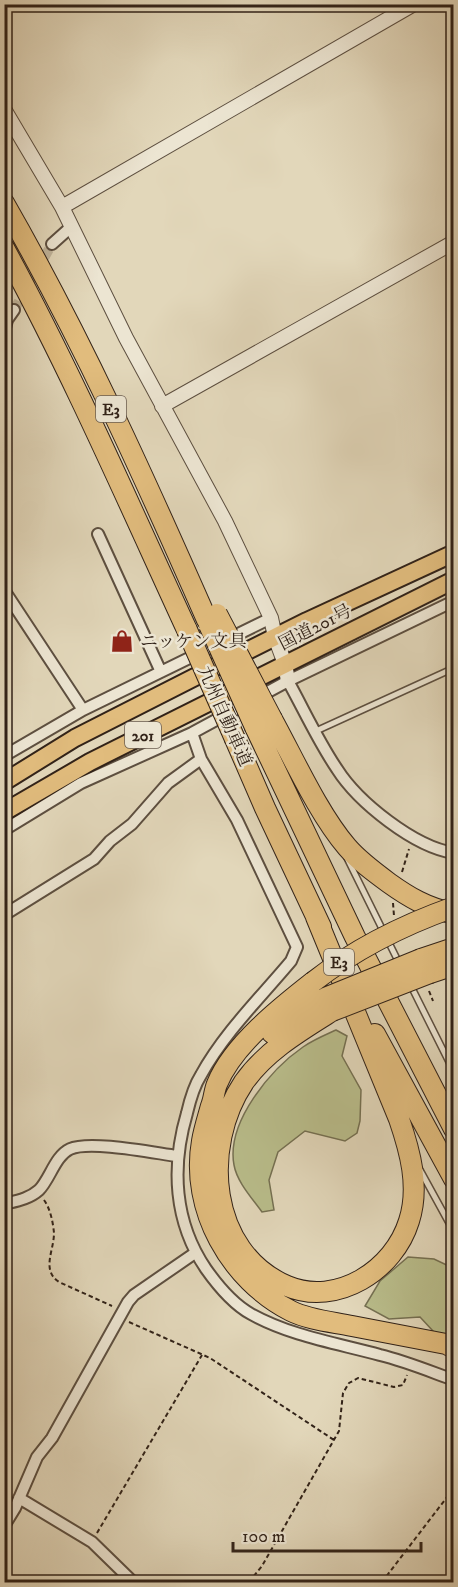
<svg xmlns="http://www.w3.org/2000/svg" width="458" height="1587" viewBox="0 0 458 1587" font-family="'IM FELL DW Pica','Noto Serif JP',serif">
<rect width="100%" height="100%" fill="#e2d7ba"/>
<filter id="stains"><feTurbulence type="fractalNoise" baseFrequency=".00333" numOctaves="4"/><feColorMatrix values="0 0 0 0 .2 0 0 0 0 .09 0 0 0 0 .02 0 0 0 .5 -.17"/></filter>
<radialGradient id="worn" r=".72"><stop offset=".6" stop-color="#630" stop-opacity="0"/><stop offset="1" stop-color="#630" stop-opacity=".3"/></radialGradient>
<path fill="#b9bd8b" stroke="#757052" stroke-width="1.5" d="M336 1030 347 1036 342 1056 361 1090 360 1121 357 1133 345 1141 305 1131 278 1152 269 1180 274 1210 262 1212C252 1198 237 1182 234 1165 226 1122 271 1069 303 1047 313 1040 325 1035 336 1030Z
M408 1257 434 1259 453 1268V1337L434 1332 420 1317 389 1319 365 1306 380 1281Z"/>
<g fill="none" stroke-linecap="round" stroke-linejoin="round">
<path stroke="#bfb39a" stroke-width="10" stroke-dasharray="10 5" stroke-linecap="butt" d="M14 310 52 244"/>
<g stroke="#5d4f40" stroke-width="8">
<path id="service" d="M316 731 454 668
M347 858 399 963
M410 984 454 1072
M420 1170 454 1232"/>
</g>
<g stroke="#5d4f40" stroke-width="14">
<path id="minor" d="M52 244 71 227
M4 332 7 320 14 310
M98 534 161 672
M4 590 83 710
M288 681C304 710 318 741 337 769 358 802 414 847 454 853
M192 733 201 759 237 820 297 947 291 961C261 997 224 1033 201 1075 194 1086 190 1100 187 1113 171 1167 174 1222 206 1269 218 1286 233 1304 251 1314 291 1336 336 1343 380 1355 405 1361 429 1371 454 1380
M4 756 83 710 271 618
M4 830 81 783 192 733 288 681 454 601
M4 915 94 859 110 841 132 824 168 783 201 759
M4 1204C16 1201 29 1199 39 1190 50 1179 55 1156 70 1149 90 1140 154 1153 177 1156
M19 1498 92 1542 133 1582
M4 1526 15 1508 37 1457 52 1438 128 1302 134 1295 195 1253"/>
</g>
<g stroke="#5d4f40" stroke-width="16">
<path id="tertiary" d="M4 109 62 207 126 338 225 521 271 618 275 637 285 664 288 681
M62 207 414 4
M162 406 454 242"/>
</g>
<g stroke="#312218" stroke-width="20">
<path id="trunk" d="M4 782 75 738 193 678 307 621 454 553
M4 812 90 762 454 580"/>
</g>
<g stroke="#312218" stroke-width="22">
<path id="motorway" d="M4 203C81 337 145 479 207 620
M4 248C72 373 128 502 187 630
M272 719C294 759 318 813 347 847 359 861 374 872 389 883 410 898 426 907 451 913
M255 727 355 937 454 1129
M235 739 265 808 321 927
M316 917 399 1119C410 1151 420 1187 409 1221 394 1270 337 1307 287 1286 208 1252 201 1146 244 1082 266 1051 300 1031 332 1011
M421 959 454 948
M430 973 454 965
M313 982C281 1007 233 1045 217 1084 214 1091 214 1099 211 1106 208 1117 204 1129 202 1141 190 1209 230 1280 291 1311 309 1320 333 1322 352 1326 384 1332 415 1338 446 1344L454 1348
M272 1033 291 1017 325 998
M375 1034 454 1179"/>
</g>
<path stroke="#312218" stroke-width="2" stroke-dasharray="4.5 3" stroke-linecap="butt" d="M402 872 409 849
M393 903 394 916
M429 991 433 1001
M44 1200C50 1208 53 1222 54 1233 54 1251 41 1270 59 1282L112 1306
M129 1322 210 1358 334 1440
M97 1533 202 1355
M249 1582 262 1566 339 1431 343 1393 349 1383 358 1378 394 1387 403 1385 407 1375
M382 1582 454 1488"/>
<use href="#service" stroke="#ece5d2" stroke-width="5"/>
<use href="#minor" stroke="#ece5d2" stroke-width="10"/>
<use href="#tertiary" stroke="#ece5d2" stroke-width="14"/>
<use href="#trunk" stroke="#e1bc7d" stroke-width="16"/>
<use href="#motorway" stroke="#e1bc7d" stroke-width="20"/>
<g stroke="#312218" stroke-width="22" stroke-linecap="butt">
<path id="motorway-bridge" d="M217 614 272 719
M209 625 255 727
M187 630 235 739
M313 982C355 949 403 925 454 907
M325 998 421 959
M332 1011 430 973"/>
</g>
<use href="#motorway-bridge" stroke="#e1bc7d" stroke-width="20"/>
</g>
<defs>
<g id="shop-bare" transform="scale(1.8)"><path d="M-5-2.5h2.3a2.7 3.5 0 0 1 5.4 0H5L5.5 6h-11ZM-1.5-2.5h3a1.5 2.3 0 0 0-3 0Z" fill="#8f2418" stroke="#ece5d2" stroke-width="2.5" paint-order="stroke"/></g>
</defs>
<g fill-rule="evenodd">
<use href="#shop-bare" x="122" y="641"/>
</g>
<g text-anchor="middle" stroke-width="5" stroke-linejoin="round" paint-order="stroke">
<g fill="#ece5d2" stroke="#695c50" stroke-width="1.5">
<rect x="96" y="396" width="30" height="26" rx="4.5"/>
<rect x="125" y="722" width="36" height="26" rx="4.5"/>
<rect x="324" y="949" width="30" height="26" rx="4.5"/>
</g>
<g font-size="16" font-weight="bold" fill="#312218">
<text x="111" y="415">E3</text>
<text x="143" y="741">201</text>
<text x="339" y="968">E3</text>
</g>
<g font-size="18" fill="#312218" stroke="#ece5d2">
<text transform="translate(315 627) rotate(-27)" y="6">国道201号</text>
<text transform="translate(225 716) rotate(66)" y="6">九州自動車道</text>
</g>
<g font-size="18" fill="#312218" stroke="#ece5d2" text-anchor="start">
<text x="140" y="647">ニッケン文具</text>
</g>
</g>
<rect width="458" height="1587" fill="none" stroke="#e2d7ba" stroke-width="24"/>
<rect x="6" y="6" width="446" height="1575" fill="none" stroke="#312218" stroke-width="3"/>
<rect x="12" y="12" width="434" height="1563" fill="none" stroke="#312218" stroke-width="1.5"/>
<path d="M233 1542v9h188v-9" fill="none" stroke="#312218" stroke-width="3"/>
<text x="242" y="1542" font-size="18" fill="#312218" stroke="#ece5d2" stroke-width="4.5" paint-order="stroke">100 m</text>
<rect width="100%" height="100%" filter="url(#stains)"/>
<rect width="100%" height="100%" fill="url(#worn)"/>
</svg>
